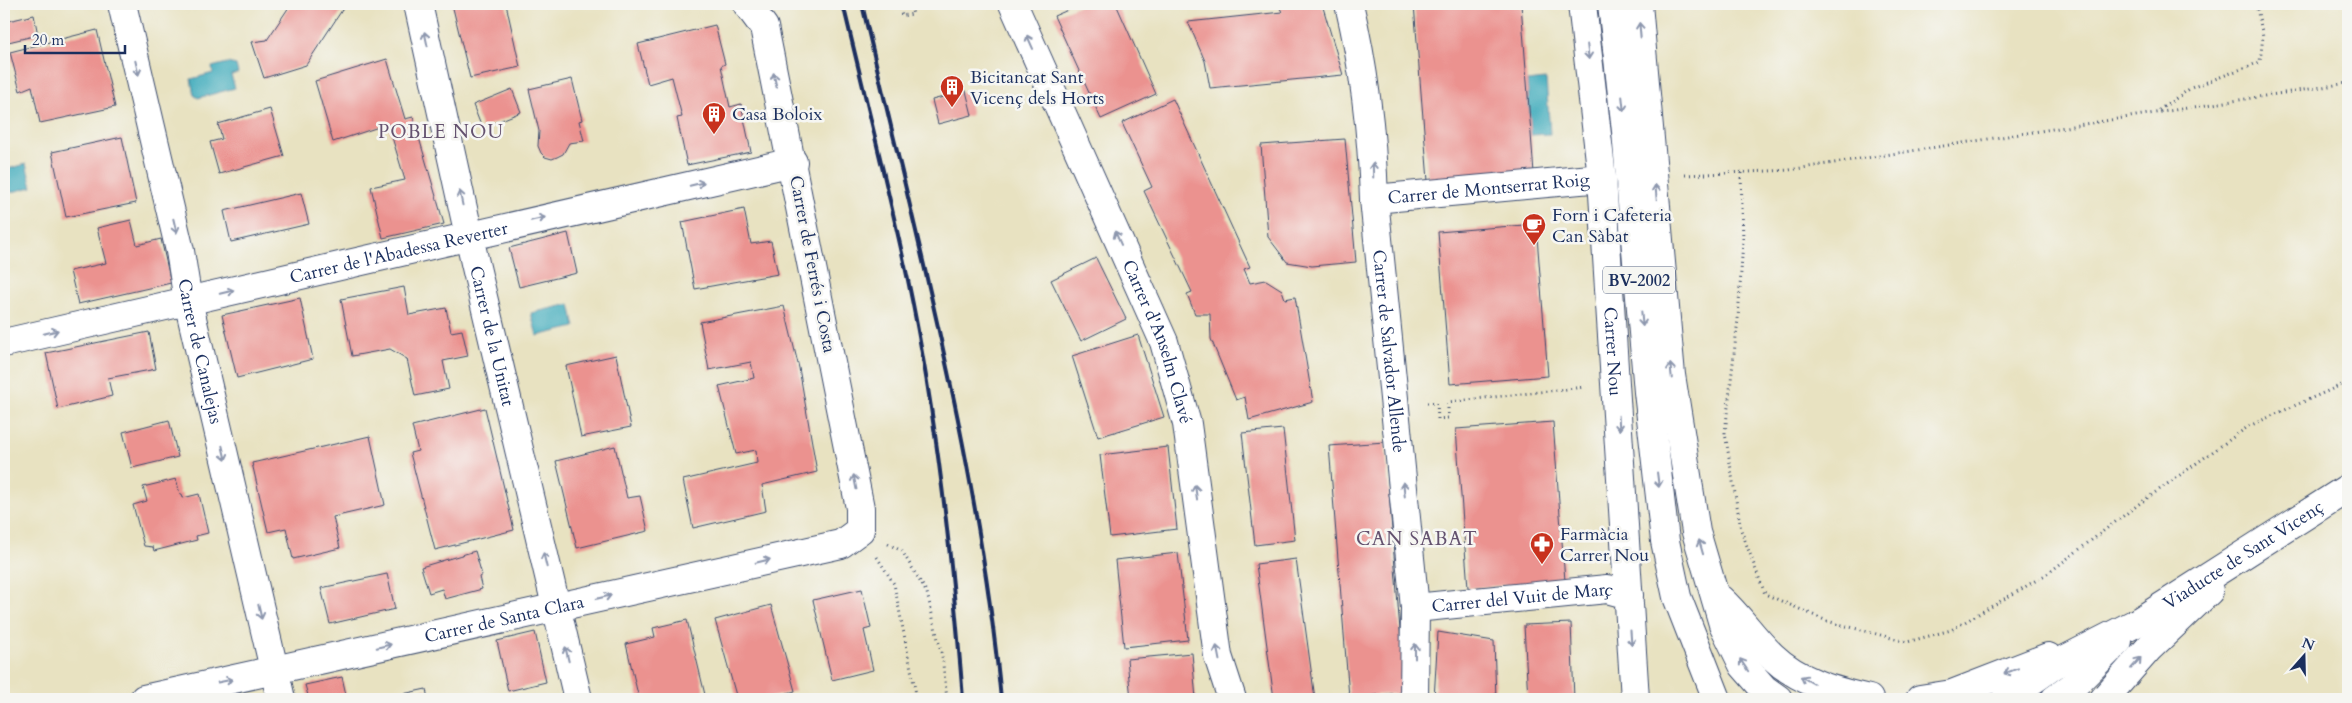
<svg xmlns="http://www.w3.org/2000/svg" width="2352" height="703" viewBox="0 0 2352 703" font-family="Cardo,serif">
<rect width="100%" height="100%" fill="#f6f6f2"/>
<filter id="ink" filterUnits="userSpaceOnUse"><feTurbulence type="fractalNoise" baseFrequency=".02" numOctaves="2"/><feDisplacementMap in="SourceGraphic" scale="10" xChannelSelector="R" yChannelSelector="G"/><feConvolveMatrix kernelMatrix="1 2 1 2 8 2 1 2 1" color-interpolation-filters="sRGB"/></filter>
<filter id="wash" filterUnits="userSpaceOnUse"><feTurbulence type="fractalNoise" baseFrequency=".0096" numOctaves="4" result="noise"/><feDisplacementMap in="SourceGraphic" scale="20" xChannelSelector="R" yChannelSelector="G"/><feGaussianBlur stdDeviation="1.12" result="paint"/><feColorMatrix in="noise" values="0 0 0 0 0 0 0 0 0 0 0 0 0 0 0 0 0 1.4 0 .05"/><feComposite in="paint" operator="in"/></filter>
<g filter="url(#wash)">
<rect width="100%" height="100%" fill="#e8e2c1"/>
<path fill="#3caabb" stroke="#2c6c8c" d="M227 63 236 65 238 73 231 75 235 88 198 98 194 95 191 79 213 73 212 67Z
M1546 79 1550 134 1531 135 1527 81Z
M26 164 32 187 4 194V170Z
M570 304 575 327 537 336 531 313Z"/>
<g id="blocks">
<path fill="#eb928f" d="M291 4H346L306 65 264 78 252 42 267 40Z
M452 4H506L520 67 470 78Z
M1082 4H1116L1156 94 1101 119 1054 16Z
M1278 4H1322L1343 75 1210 88 1205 61 1188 22 1282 12Z
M1414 4H1521L1534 173 1428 181Z
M34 15 38 35 4 43V22Z
M715 25 725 64 721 66 730 107 741 104 751 152 687 165 677 118 682 117 672 77 648 84 638 44Z
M97 30 115 107 40 123 32 86 20 91 10 52Z
M387 59 405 119 413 117 444 224 383 238 371 187 405 180 388 124 333 142 315 81Z
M572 79 582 120 579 121 584 141 569 143 563 154 557 157 552 159 545 157 541 153 538 146 539 131 529 89Z
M512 89 521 112 482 128 473 105Z
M966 91 972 115 938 124 932 100Z
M1173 99 1250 267 1244 269 1250 283 1266 280 1282 290 1285 299 1295 297 1313 402 1249 420 1245 397 1236 400 1211 339 1210 314H1195L1187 294 1192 292 1144 191 1152 187 1122 123Z
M270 109 284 156 219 174 210 142 222 139 218 124Z
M122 137 136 203 66 217 52 152Z
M1345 139 1356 262 1312 266 1287 262 1268 237 1261 145Z
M301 193 309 224 231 242 224 211Z
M744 209 751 244 771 241 778 274 695 289 682 222Z
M131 220 137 245 161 239 171 283 78 304 70 271 106 263 97 228Z
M1536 224 1548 376 1450 384 1438 232Z
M568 233 577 273 519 287 509 248Z
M1096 258 1126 319 1081 341 1051 280Z
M404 287 409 315 446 308 451 332 462 330 468 356 443 361 449 389 415 396 407 359 390 349 352 356 341 299Z
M300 298 313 359 237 378 222 315Z
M784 306 799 368 817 472 762 485 766 511 693 528 683 480 757 463 756 450 736 454 719 386 754 378 751 362 709 370 700 322Z
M149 332 156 369 108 378 112 396 58 409 46 353Z
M1138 335 1164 417 1098 437 1072 356Z
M616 355 631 427 581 437 566 366Z
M485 408 514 530 435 550 410 453 418 451 412 426Z
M169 420 178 457 132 468 123 432Z
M1553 422 1565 581 1468 588 1456 429Z
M1283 429 1295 540 1255 545 1242 433Z
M370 436 385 505 333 517 340 548 293 559 286 528 268 532 252 463Z
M1385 442 1405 693 1349 697 1329 446Z
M615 446 627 498 640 496 648 531 577 548 556 461Z
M1168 447 1177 529 1110 537 1100 455Z
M176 479 180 494H182L183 498 199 494 208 533 196 536 197 540 154 551 153 547 144 546 133 505 147 501 143 487Z
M475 551 482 575 479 577 482 589 445 599 442 589 429 593 421 567Z
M1178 553 1188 640 1124 647 1115 560Z
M1296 559 1315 699H1274L1256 564Z
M387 574 395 609 330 624 321 588Z
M862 589 871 628 864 630 873 670 832 680 813 600Z
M771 605 795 691 766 699H737L715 620Z
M687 620 706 699H639L626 644 655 637 653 628Z
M1571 623 1574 699H1528L1524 625Z
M535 632 546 682 508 691 497 641Z
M1438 632 1494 641 1496 699H1434Z
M1192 653 1196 699H1131L1127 659Z
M342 677 347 699H309L305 685Z
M426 689 428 699H384V698Z"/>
</g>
</g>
<g filter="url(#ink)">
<use href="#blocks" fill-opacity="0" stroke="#3a4a6d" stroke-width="1"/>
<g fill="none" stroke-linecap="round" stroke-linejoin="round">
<g stroke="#3a4a6d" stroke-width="30">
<g id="street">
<path id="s1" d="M122 4 180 251 188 301 281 699"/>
<path id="s2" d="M418 4 475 263 578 699"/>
<path id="s3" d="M1013 4 1164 342 1187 424 1218 656 1232 699"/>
<path id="s4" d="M1349 4C1364 67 1372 134 1374 199L1415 608 1414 699"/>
<path id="s5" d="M1582 4 1602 178 1635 699"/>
<path id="s6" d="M1374 199 1602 178"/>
<path id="s7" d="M4 343 793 162"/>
<path id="s8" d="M1415 608 1607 589 1629 595"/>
<path id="s9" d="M144 699 841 544 860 530V508L764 27 747 4"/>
</g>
</g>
<g stroke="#3a4a6d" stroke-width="30">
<g id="primary">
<path d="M1612 4 1626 131 1648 392 1665 541 1677 597 1717 699"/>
<path d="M1638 4 1671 375 1696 532 1723 624 1743 665 1764 689 1778 699"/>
<path d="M1720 599C1739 616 1753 638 1772 656 1799 682 1834 691 1869 699"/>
<path d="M1920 699 1952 694 2048 657"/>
<path id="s10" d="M2006 699 2054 665 2138 622 2348 488"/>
<path d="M2055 699 2073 686 2118 641"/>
<path d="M2104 699 2149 648 2209 591"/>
</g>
</g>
<path stroke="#3a4a6d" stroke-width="3" stroke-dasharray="1 4" stroke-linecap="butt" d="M899 4 902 16 913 14 910 4
M2159 110 2191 88 2260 62 2263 36 2256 4
M1741 173 1743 240 1738 319 1725 433 1741 530 1765 594 1827 621 1907 642 1951 630 2047 574 2139 504 2249 426 2348 382
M1685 175 1789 170 2348 83
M1427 403H1437L1438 419 1448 418V402L1585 387
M888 544 902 551 927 593 942 656 947 699
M877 557 894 584 917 699"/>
<use href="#street" stroke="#fff" stroke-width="28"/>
<use href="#primary" stroke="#fff" stroke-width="28"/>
<path stroke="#1b2f5e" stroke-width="4" d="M843 4C865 96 888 188 908 280 937 418 952 559 963 699
M862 4C915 233 979 464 1001 699"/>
</g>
<defs><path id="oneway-shaft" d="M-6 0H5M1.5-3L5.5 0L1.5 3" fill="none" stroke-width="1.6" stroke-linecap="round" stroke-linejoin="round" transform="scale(1.25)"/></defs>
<g stroke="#8d97ae">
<use href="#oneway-shaft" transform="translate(1640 30) rotate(-95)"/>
<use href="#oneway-shaft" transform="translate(426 39) rotate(-102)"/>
<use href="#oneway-shaft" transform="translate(1030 42) rotate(-114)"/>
<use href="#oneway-shaft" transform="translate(1588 52) rotate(84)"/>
<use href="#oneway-shaft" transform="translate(137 68) rotate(77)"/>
<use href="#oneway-shaft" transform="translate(775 80) rotate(-102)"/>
<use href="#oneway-shaft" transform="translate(1623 104) rotate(84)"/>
<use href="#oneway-shaft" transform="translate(1373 170) rotate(-92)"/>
<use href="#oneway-shaft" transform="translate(697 184) rotate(-13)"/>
<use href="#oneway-shaft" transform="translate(1656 192) rotate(-95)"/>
<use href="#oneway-shaft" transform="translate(461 198) rotate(-102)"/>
<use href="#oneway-shaft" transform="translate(538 219) rotate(-13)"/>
<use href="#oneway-shaft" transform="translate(175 226) rotate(77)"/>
<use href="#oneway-shaft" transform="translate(1118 238) rotate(-114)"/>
<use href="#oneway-shaft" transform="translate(227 292) rotate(-13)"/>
<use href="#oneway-shaft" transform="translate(1642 319) rotate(85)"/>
<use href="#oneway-shaft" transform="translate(51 332) rotate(-13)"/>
<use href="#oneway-shaft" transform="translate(1671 371) rotate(-96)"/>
<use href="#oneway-shaft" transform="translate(1619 423) rotate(87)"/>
<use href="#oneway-shaft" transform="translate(224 453) rotate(77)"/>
<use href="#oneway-shaft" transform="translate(1658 480) rotate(83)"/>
<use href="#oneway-shaft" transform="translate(855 482) rotate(-101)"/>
<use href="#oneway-shaft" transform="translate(1404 489) rotate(-96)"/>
<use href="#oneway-shaft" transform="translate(1196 492) rotate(-98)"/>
<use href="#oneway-shaft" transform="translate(1701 547) rotate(-106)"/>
<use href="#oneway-shaft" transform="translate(545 560) rotate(-103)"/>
<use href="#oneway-shaft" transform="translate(763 561) rotate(-13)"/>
<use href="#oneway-shaft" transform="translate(604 597) rotate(-13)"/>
<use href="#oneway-shaft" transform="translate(260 612) rotate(77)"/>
<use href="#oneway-shaft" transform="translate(1631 638) rotate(86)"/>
<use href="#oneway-shaft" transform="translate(384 646) rotate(-13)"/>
<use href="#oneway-shaft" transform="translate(1415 651) rotate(-90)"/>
<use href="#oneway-shaft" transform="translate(1218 653) rotate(-101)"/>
<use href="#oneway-shaft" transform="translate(567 654) rotate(-103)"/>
<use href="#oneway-shaft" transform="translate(2136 663) rotate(-49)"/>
<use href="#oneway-shaft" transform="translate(1744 665) rotate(-124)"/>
<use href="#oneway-shaft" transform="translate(2011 671) rotate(159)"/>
<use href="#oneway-shaft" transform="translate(1807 680) rotate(-151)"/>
<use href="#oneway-shaft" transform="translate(225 681) rotate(-12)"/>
</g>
</g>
<defs>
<g id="building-pin" transform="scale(1.25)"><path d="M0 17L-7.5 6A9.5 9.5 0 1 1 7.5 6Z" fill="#c8321e" stroke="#f6f6f2"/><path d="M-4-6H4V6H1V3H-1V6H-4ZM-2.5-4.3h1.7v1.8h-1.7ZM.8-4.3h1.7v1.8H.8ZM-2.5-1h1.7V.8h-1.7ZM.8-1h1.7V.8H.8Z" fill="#fff"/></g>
<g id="cafe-pin" transform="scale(1.25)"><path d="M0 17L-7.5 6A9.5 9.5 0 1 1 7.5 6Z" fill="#c8321e" stroke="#f6f6f2"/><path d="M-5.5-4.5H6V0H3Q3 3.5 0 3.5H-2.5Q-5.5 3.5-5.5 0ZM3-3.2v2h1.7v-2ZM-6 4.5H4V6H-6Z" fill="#fff"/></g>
<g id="pharmacy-pin" transform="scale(1.25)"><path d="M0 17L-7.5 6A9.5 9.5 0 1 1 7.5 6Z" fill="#c8321e" stroke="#f6f6f2"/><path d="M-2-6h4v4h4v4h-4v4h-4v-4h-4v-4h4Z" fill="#fff"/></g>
</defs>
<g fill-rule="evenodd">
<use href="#building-pin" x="952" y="87"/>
<use href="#building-pin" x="714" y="114"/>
<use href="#cafe-pin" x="1534" y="225"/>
<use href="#pharmacy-pin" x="1542" y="544"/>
</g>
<g text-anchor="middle" stroke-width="5" stroke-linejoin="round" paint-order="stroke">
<rect fill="#f6f6f2" stroke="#5d6b8a" stroke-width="1" x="1603" y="266.5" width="72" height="27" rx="4"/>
<g font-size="16" font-weight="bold" fill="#1b2f5e">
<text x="1639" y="286">BV-2002</text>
</g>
<g font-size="18" fill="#1b2f5e" stroke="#f6f6f2" text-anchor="start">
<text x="970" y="83">Bicitancat Sant<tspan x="970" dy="21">Vicenç dels Horts</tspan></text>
<text x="732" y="120">Casa Boloix</text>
<text x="1552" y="221">Forn i Cafeteria<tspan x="1552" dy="21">Can Sàbat</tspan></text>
<text x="1560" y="540">Farmàcia<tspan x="1560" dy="21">Carrer Nou</tspan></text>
</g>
<g font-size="18" fill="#1b2f5e" stroke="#f6f6f2">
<text dy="6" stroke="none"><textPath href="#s6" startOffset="115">Carrer de Montserrat Roig</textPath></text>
<text dy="6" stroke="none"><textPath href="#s7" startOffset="405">Carrer de l'Abadessa Reverter</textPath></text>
<text transform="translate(813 264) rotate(79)" y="6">Carrer de Ferrés i Costa</text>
<text dy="6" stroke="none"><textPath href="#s2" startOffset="340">Carrer de la Unitat</textPath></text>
<text dy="6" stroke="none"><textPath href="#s3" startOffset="368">Carrer d'Anselm Clavé</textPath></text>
<text dy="6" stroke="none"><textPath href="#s1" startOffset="356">Carrer de Canalejas</textPath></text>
<text dy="6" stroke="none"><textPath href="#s4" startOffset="350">Carrer de Salvador Allende</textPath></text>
<text dy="6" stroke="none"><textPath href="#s5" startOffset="349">Carrer Nou</textPath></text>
<text dy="6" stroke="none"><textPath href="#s10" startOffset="278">Viaducte de Sant Vicenç</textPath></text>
<text dy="6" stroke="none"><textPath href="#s8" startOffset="108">Carrer del Vuit de Març</textPath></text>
<text dy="6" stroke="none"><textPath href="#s9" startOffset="369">Carrer de Santa Clara</textPath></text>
</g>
<g font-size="19" letter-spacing="1" fill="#64526f" stroke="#f6f6f2">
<text x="441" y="138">POBLE NOU</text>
<text x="1417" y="545">CAN SABAT</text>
</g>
</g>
<rect width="2352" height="703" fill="none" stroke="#f6f6f2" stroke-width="20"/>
<g transform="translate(2304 656) rotate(20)" stroke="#f6f6f2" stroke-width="4" paint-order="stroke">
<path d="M0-4L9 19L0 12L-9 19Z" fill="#1b2f5e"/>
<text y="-8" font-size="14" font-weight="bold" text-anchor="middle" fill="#1b2f5e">N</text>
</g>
<path d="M25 45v8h100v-8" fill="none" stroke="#1b2f5e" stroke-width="2.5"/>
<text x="32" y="45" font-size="15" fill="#1b2f5e" stroke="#f6f6f2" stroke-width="4" paint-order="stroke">20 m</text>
</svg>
